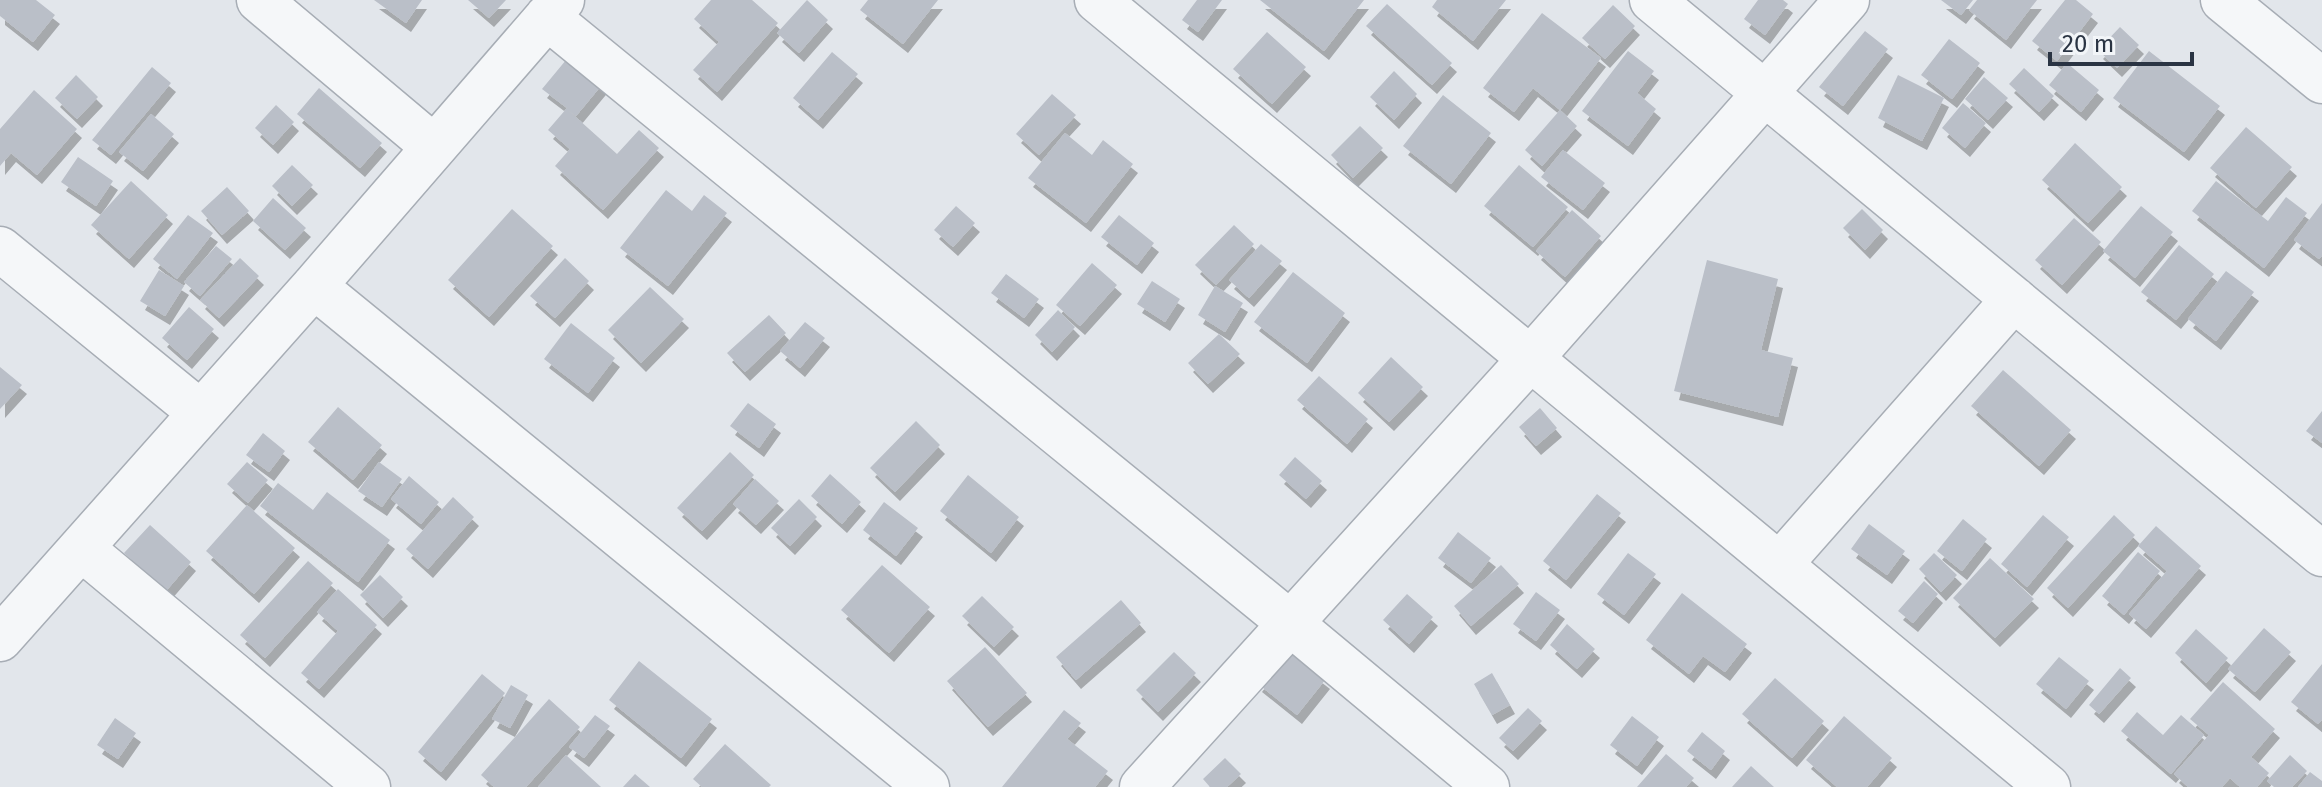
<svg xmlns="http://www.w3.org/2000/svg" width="2322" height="787" viewBox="0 0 2322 787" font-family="'Fira Sans',sans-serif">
<defs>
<filter id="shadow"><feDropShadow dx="5" dy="9" stdDeviation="0" flood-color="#0004"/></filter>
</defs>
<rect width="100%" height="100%" fill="#e2e6eb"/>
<path fill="#babfc8" filter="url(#shadow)" d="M0 0H36L55 15 33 42 0 16Z
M374 0H422L406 23Z
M468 0H506L489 18Z
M711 0H752L778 23 717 92 693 70 719 42 694 19Z
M807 0 828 20 799 53 777 33Z
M868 0H938L903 44 860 10Z
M1197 0H1222L1198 32 1182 20Z
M1260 0H1364L1324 51Z
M1437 0H1506L1473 41 1432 7Z
M1758 0H1783L1788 4 1765 35 1744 19Z
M1941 0H1973L1961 15Z
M1977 0H2037L2006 40 1969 10Z
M2065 0H2076L2093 14 2057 61 2032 41Z
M1387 4 1452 63 1432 85 1366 26Z
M1613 5 1635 26 1605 59 1582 38Z
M1542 13 1601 58 1560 110 1533 88 1514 112 1483 88Z
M2120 27 2139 45 2117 68 2098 50Z
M1865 31 1888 49 1843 106 1819 87Z
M1267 32 1306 67 1272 104 1233 69Z
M1949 39 1980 63 1952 99 1921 75Z
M1628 51 1654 71 1637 93 1656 109 1628 146 1582 111Z
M2149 51 2220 106 2184 152 2113 98Z
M832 52 858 74 818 120 793 98Z
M571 54 605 81 576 116 569 111 617 154 639 130 659 148 603 210 555 166 570 149 548 130 567 108 542 89Z
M2067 63 2099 90 2081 112 2049 85Z
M152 67 171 83 111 155 92 140Z
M2024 68 2054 96 2039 112 2009 84Z
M1394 71 1417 94 1394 120 1370 97Z
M76 75 98 97 77 119 55 98Z
M1898 75 1944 98 1922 141 1878 118Z
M1984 77 2008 98 1988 120 1965 99Z
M319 88 382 143 360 168 297 114Z
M34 90 77 129 37 175 11 153 0 166V129Z
M1052 94 1076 115 1039 155 1016 134Z
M1443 95 1491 133 1451 184 1403 146Z
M1963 103 1986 123 1965 148 1942 128Z
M276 105 294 122 273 145 255 128Z
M1560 110 1577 126 1542 166 1525 150Z
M151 114 174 134 143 171 119 152Z
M1360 126 1383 148 1353 178 1331 155Z
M2246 127 2292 167 2256 208 2210 168Z
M1065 133 1092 155 1103 140 1133 164 1086 223 1028 178Z
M2075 143 2122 187 2088 223 2042 180Z
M1563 150 1605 183 1583 210 1541 177Z
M78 157 113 181 96 206 61 182Z
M292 165 313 185 292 206 272 186Z
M1519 165 1568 207 1533 247 1484 206Z
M131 181 168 215 129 259 91 225Z
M2216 181 2268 221 2286 197 2307 213 2264 268 2192 211Z
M227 187 249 211 222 235 201 211Z
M666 190 692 211 704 195 727 213 668 286 620 248Z
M273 198 306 228 285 250 253 221Z
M2322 203V256L2319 259 2294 240Z
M956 206 975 223 953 247 934 230Z
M2141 206 2173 232 2135 278 2103 251Z
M512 209 553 246 489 317 448 280Z
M1862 209 1883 230 1865 250 1843 228Z
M1572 210 1601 236 1565 277 1536 251Z
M188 215 213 233 177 279 153 259Z
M1119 215 1154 243 1137 265 1101 237Z
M2074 218 2101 242 2062 285 2035 260Z
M1234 225 1254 244 1216 285 1195 265Z
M1261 244 1282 261 1249 298 1229 280Z
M2179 245 2214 274 2176 320 2141 292Z
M216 246 232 259 200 296 184 282Z
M240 258 259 276 219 318 200 300Z
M565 258 589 281 555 318 530 296Z
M1707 260 1778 279 1761 350 1793 358 1778 417 1674 391Z
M1092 263 1117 285 1080 326 1056 305Z
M159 270 184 286 165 316 140 301Z
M2226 271 2254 292 2216 341 2188 319Z
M1293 272 1345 313 1307 363 1254 322Z
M1006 274 1039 299 1024 318 991 293Z
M1152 281 1180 299 1165 322 1137 304Z
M1215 286 1243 303 1225 332 1198 315Z
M650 287 684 319 641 363 608 330Z
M189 307 214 329 187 360 162 338Z
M1058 310 1075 327 1052 352 1035 335Z
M769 315 786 333 745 372 727 353Z
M805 322 825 338 800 368 780 351Z
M571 323 615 358 588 393 544 359Z
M1219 334 1240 354 1208 384 1188 363Z
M1391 357 1423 387 1389 422 1358 393Z
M0 367 22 385 0 409Z
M2003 370 2071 430 2039 466 1971 406Z
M1319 376 1368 419 1347 444 1297 400Z
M748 403 776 424 759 448 730 426Z
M338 407 382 445 353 480 308 442Z
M1540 408 1557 428 1536 446 1519 427Z
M2322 411V443L2306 431Z
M916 421 940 445 895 492 870 468Z
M263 433 285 451 269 472 246 455Z
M730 452 754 475 702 531 677 508Z
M1295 457 1322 481 1306 499 1279 475Z
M247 462 268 480 248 503 227 484Z
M379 462 402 479 382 507 358 491Z
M830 474 861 502 842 524 811 496Z
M968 475 1019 517 991 553 940 511Z
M409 476 439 502 421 524 391 499Z
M755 479 779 501 756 525 733 504Z
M278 483 313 510 327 492 390 540 358 582 260 506Z
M1597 494 1621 513 1566 580 1543 561Z
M453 497 474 517 428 569 406 549Z
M799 499 817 517 790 546 771 528Z
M884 502 918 528 896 556 863 530Z
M247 505 295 548 254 594 206 551Z
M2043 515 2069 537 2027 587 2001 564Z
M2114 515 2135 535 2068 608 2047 588Z
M1963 519 1987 539 1962 571 1937 551Z
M1869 524 1905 551 1887 575 1851 549Z
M150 525 191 562 166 591 124 553Z
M2156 526 2201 566 2146 629 2129 614 2167 571 2138 546Z
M1458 532 1491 558 1471 583 1438 558Z
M2138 552 2160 571 2124 615 2102 596Z
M1628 553 1656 574 1624 615 1597 594Z
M1934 553 1957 575 1941 592 1919 569Z
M1990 558 2034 599 1995 638 1953 598Z
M308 561 333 583 265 658 240 635Z
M882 565 930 607 889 653 841 610Z
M1501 565 1519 584 1471 626 1454 606Z
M380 575 403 597 383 618 360 595Z
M1924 581 1938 594 1913 623 1898 611Z
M338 589 377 625 319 689 301 673 338 631 317 612Z
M1536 592 1560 610 1536 641 1513 624Z
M1682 593 1747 644 1725 672 1703 656 1689 674 1646 640Z
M1407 594 1433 617 1409 644 1383 620Z
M982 596 1014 627 994 647 962 616Z
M1121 600 1141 623 1076 680 1056 657Z
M1567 624 1595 649 1577 669 1550 645Z
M2264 628 2291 652 2255 692 2228 669Z
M2196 629 2228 658 2206 683 2175 653Z
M985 647 1027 693 988 727 947 681Z
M1284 648 1325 680 1297 715 1257 683Z
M1174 652 1196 673 1158 712 1136 690Z
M2059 657 2089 681 2066 709 2036 684Z
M639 661 712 719 681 758 609 700Z
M2322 664V720L2318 724 2291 702Z
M2120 668 2131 678 2099 714 2089 705Z
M1492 673 1510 705 1492 715 1474 684Z
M482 674 505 693 441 772 418 752Z
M1775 678 1824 721 1792 758 1742 714Z
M2223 682 2275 729 2251 757 2269 773 2257 787H2240L2230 778 2222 787H2188L2174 774 2209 735 2190 719Z
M511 685 528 695 510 728 492 719Z
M549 699 580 727 526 787H494L481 775Z
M1528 708 1542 721 1513 751 1499 738Z
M1064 710 1081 723 1067 739 1108 771 1095 787H1002Z
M2137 712 2163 735 2181 715 2204 735 2171 774 2121 731Z
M595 715 610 726 584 758 569 747Z
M1632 716 1659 737 1637 766 1610 745Z
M1844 716 1892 758 1867 787H1837L1806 760Z
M115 718 136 733 118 759 97 745Z
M1702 732 1725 751 1711 770 1687 751Z
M725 744 771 785 769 787H702L693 779Z
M1666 754 1694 778 1686 787H1637Z
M566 755 601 787H538Z
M2290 755 2307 771 2292 787H2274L2267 781Z
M1225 758 1241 774 1227 787H1210L1203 779Z
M1751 766 1774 787H1732Z
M2310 772 2322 781V787H2298Z
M635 774 650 787H623Z"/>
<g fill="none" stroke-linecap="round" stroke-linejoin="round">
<g stroke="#a7adb5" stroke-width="47">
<path id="street" d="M259 0 434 147
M1097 0 2048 787
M1652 0 2322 554
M2223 0 2322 81
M547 17 1290 623 1487 787
M0 249 201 413
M314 286 927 787
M81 548 368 787
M1780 564 2014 299
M0 639 314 286 562 0
M1142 787 1531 358 1847 0"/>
</g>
<use href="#street" stroke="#f5f7f9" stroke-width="44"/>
</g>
<path d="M2050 52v12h142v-12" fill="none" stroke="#2a3443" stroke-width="4"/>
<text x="2062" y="52" font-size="24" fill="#2a3443" stroke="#f2f5f8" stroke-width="6" paint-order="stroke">20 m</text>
</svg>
